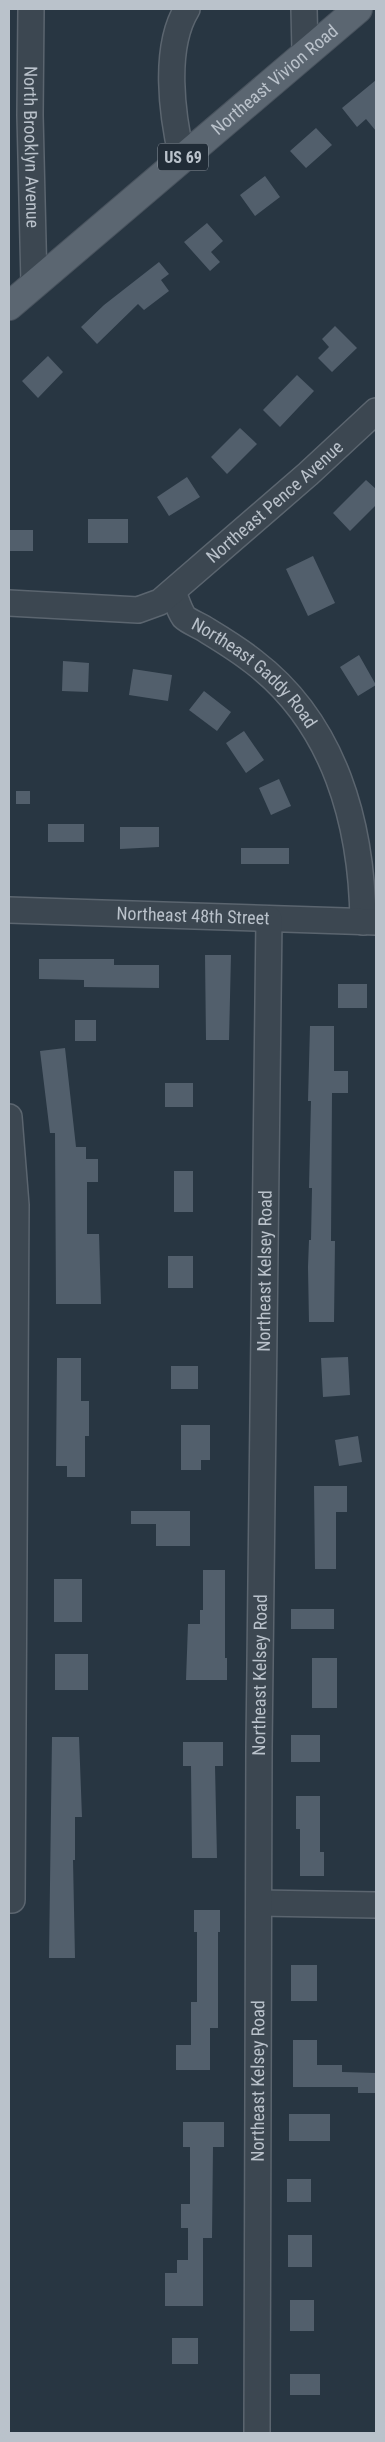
<svg xmlns="http://www.w3.org/2000/svg" width="385" height="2442" viewBox="0 0 385 2442" font-family="'Roboto Condensed',sans-serif">
<rect width="100%" height="100%" fill="#283642"/>
<path fill="#525f6c" d="M376 80V131L366 119 357 127 342 108Z
M316 128 332 145 306 168 290 151Z
M265 176 280 197 255 216 240 195Z
M207 223 223 241 211 252 220 262 210 271 184 242Z
M159 262 169 274 161 280 169 291 144 310 138 304 97 344 81 327 104 305Z
M335 326 357 348 332 372 318 358 329 347 322 339Z
M48 356 63 372 38 398 22 381Z
M297 375 314 391 280 427 263 410Z
M240 428 257 444 227 474 211 457Z
M187 477 200 497 169 516 157 497Z
M366 480 376 489V505L350 531 333 513Z
M88 519H128V543H88Z
M9 530H33V551H9Z
M313 556 335 603 308 616 286 569Z
M359 655 376 685 358 696 340 667Z
M63 661 89 663 88 692 62 691Z
M133 669 172 675 168 701 129 695Z
M204 691 231 712 217 731 189 710Z
M244 731 264 760 246 773 226 743Z
M279 779 291 806 271 815 259 788Z
M16 791H30V804H16Z
M48 824H84V842H48Z
M120 827H159V847L120 849Z
M241 848H289V864H241Z
M205 955H231L229 1040H206Z
M39 959H114V965H159V988L84 987V980L39 979Z
M338 984H367V1008H338Z
M75 1020H96V1041H75Z
M310 1026H334V1071H348V1093H332L331 1241H335L334 1322H309L308 1267 309 1240H311L312 1188H309L311 1101H308Z
M65 1048 76 1147H86V1159H98V1182H87V1234H99L101 1304H56L55 1133H50L40 1051Z
M165 1083H193V1107H165Z
M174 1171H193V1212H174Z
M168 1256H193V1288H168Z
M348 1357 350 1395 323 1397 321 1358Z
M57 1358H81V1401H89V1436H85V1477H67V1466H56Z
M171 1366H198V1389H171Z
M181 1425H210V1460H201V1470H181Z
M358 1436 362 1462 339 1466 335 1440Z
M314 1486H347V1512H336V1569H315Z
M131 1511H190V1546H156V1524H131Z
M203 1570H225V1658H227V1680H186L188 1624H200V1610H203Z
M54 1579H82V1622H54Z
M291 1609H334V1629H291Z
M55 1654H88V1690H55Z
M312 1658H337V1708H312Z
M291 1735H320V1762H291Z
M52 1737H79L82 1817H75V1860H73L75 1958H49Z
M183 1742H223V1766H215L217 1858H192L191 1766H183Z
M296 1796H320V1852H324V1876H300V1829H296Z
M194 1910H220V1932H218V2028H210V2070H176V2045H191V2002H197V1932H194Z
M291 1965H317V2001H291Z
M293 2040H317V2065H342V2072L376 2073V2093H358V2087H293Z
M289 2114H330V2141H289Z
M183 2122H224V2147H213L212 2238H203V2306H165V2273H177V2260H188V2228H181V2204H190V2147H183Z
M287 2179H311V2202H287Z
M288 2235H312V2267H288Z
M290 2300H314V2331H290Z
M172 2338H198V2364H172Z
M290 2374H320V2395H290Z"/>
<g fill="none" stroke-linecap="round" stroke-linejoin="round">
<g stroke="#5b656f" stroke-width="28">
<g id="minor">
<path id="s1" d="M31 9 30 115 34 284"/>
<path d="M304 9 305 53"/>
<path d="M182 158C172 115 163 48 187 9"/>
<path id="s2" d="M173 592C176 599 179 610 184 617 188 621 198 625 203 628 221 639 238 649 254 662 335 724 362 824 363 922"/>
<path id="s3" d="M9 603 138 610 160 602 308 474 376 411"/>
<path id="s4" d="M9 910 376 922"/>
<path d="M9 1117 16 1205 12 1900H9"/>
<path d="M259 1903 376 1905"/>
<path id="s5" d="M257 2433 259 1747 269 919"/>
</g>
</g>
<g stroke="#49535e" stroke-width="30">
<g id="major">
<path id="s6" d="M9 306 358 9"/>
</g>
</g>
<use href="#minor" stroke="#3c4751" stroke-width="25"/>
<use href="#major" stroke="#5b6671" stroke-width="28"/>
</g>
<g text-anchor="middle" stroke-width="5" stroke-linejoin="round" paint-order="stroke">
<rect fill="#212c37" stroke="#8c959f" stroke-width="1" x="158" y="143.5" width="50" height="27" rx="4"/>
<g font-size="16" font-weight="bold" fill="#bac2cb">
<text x="183" y="163">US 69</text>
</g>
<g font-size="18" fill="#bac2cb" stroke="#212c37">
<text dy="6" stroke="none"><textPath href="#s6" startOffset="349">Northeast Vivion Road</textPath></text>
<text dy="6" stroke="none"><textPath href="#s1" startOffset="138">North Brooklyn Avenue</textPath></text>
<text dy="6" stroke="none"><textPath href="#s3" startOffset="305">Northeast Pence Avenue</textPath></text>
<text dy="6" stroke="none"><textPath href="#s2" startOffset="118">Northeast Gaddy Road</textPath></text>
<text dy="6" stroke="none"><textPath href="#s4" startOffset="184">Northeast 48th Street</textPath></text>
<text dy="6" stroke="none"><textPath href="#s5" startOffset="1162">Northeast Kelsey Road</textPath></text>
<text dy="6" stroke="none"><textPath href="#s5" startOffset="758">Northeast Kelsey Road</textPath></text>
<text dy="6" stroke="none"><textPath href="#s5" startOffset="352">Northeast Kelsey Road</textPath></text>
</g>
</g>
<rect width="385" height="2442" fill="none" stroke="#bac2cb" stroke-width="20"/>
</svg>
